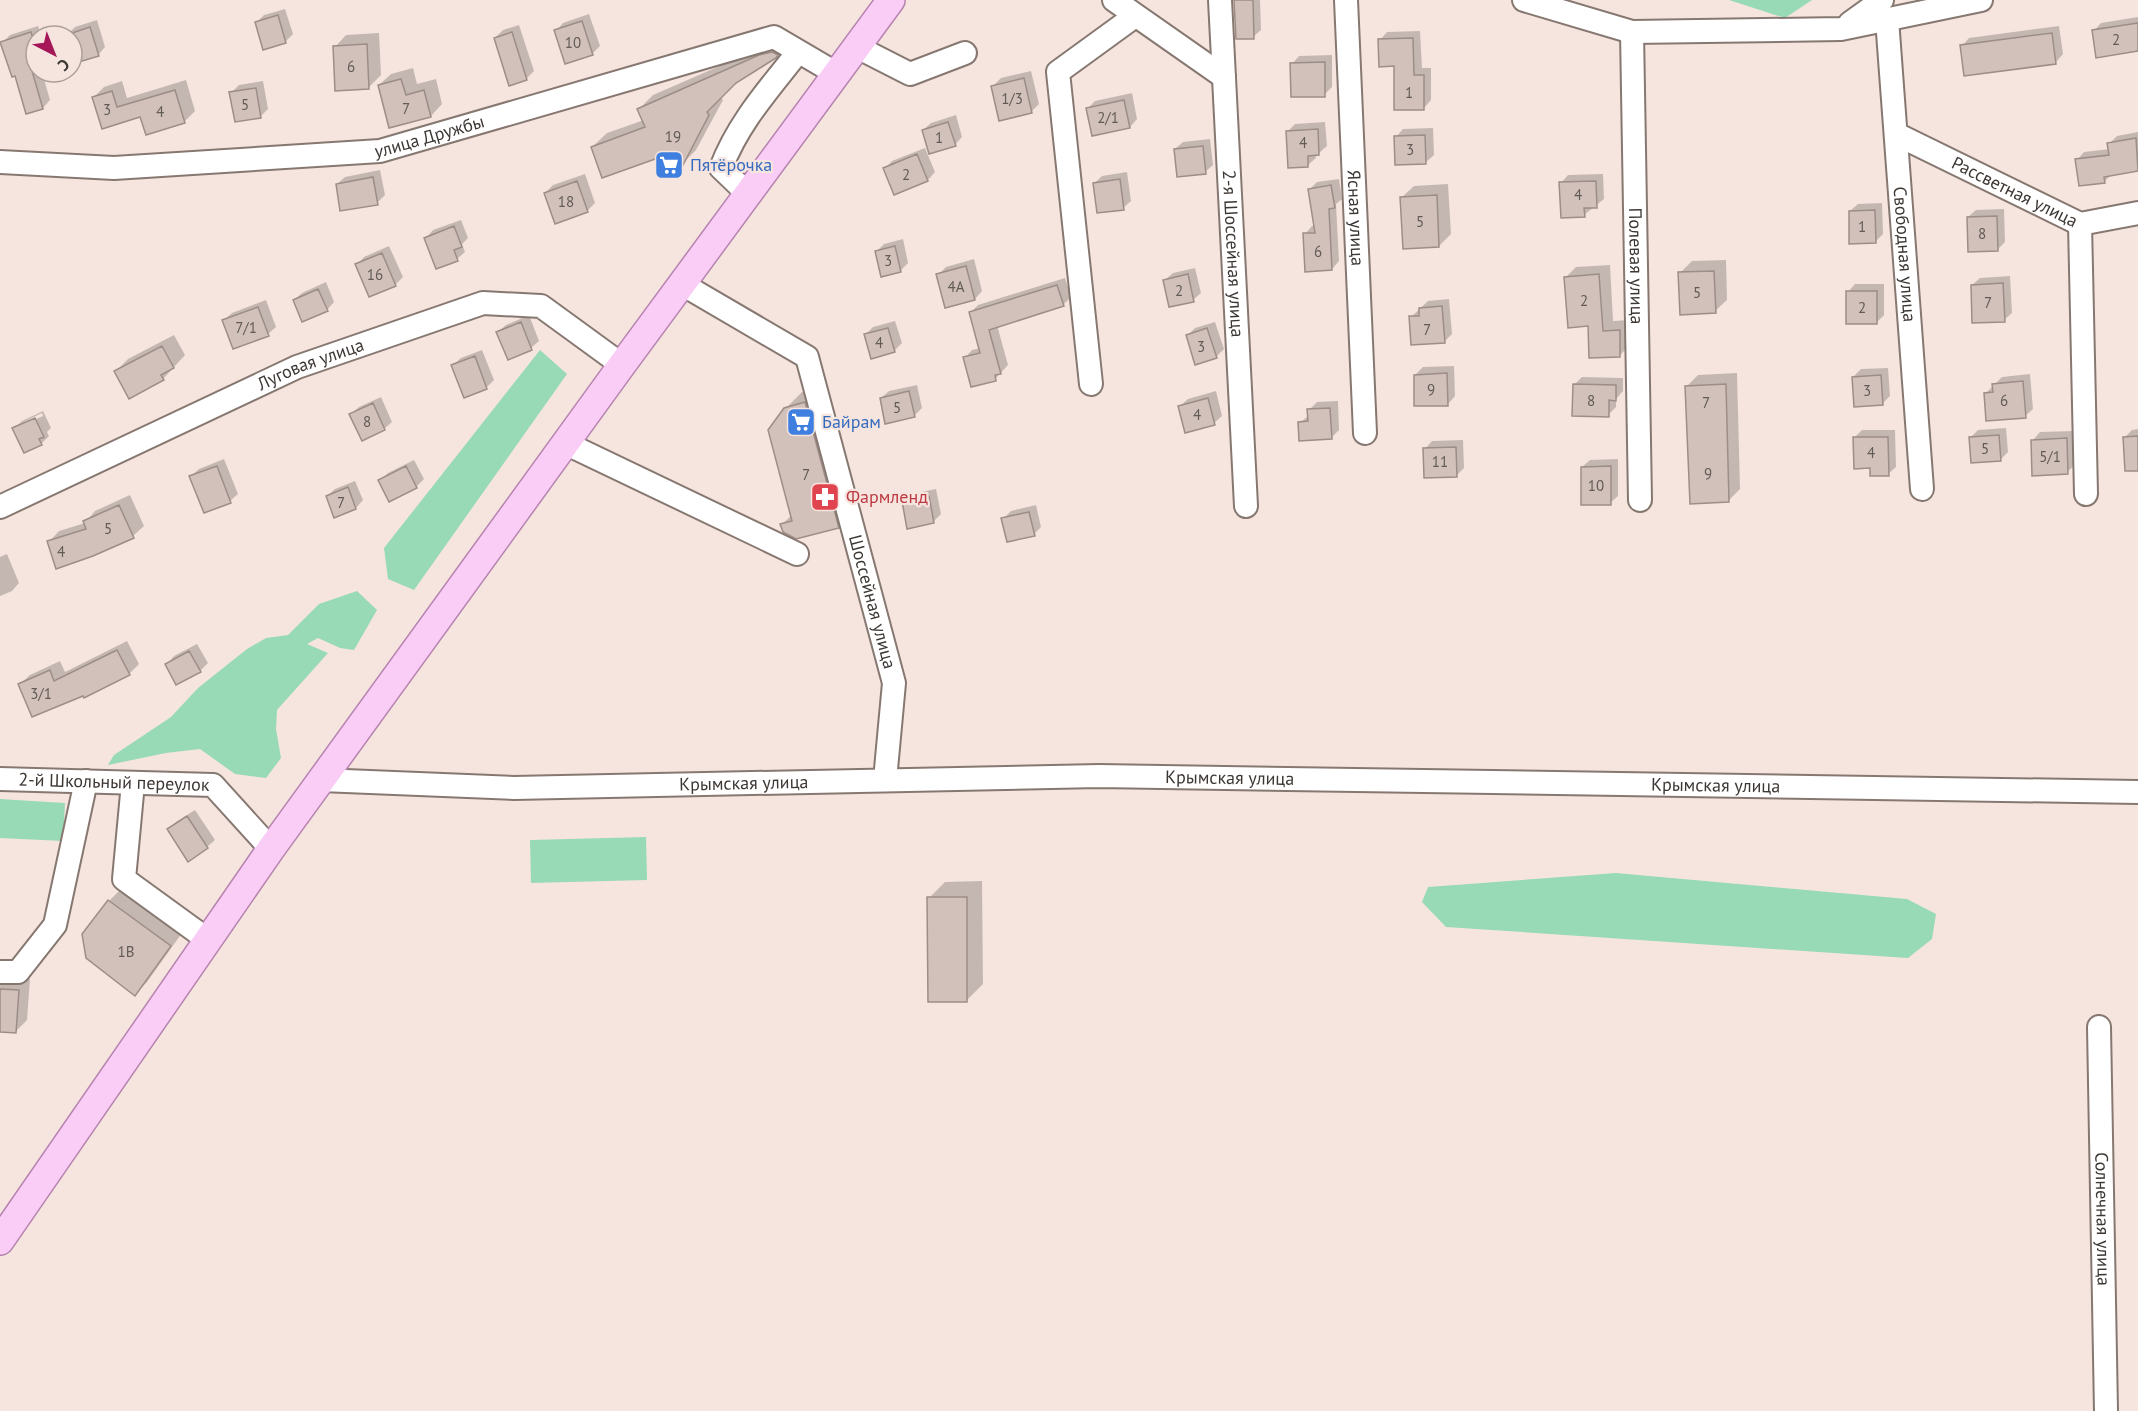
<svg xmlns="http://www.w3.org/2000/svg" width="2138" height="1411" viewBox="0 0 2138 1411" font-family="'PT Sans',sans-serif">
<rect width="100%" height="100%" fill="#f6e5df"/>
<path fill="#98dab6" d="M1729 0H1812L1785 18Z
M540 350 567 374 414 590 388 579 384 548Z
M357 591 377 610 354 650 340 648 318 638 307 644 328 653 277 710 276 729 281 758 266 778 235 774 200 749 166 753 108 765 114 755 171 717 198 688 247 649 266 638 288 635 319 604Z
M0 799 65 803 63 841 0 838Z
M646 837 647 880 531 883 530 840Z
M1616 873 1907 899 1936 914 1932 939 1908 958 1446 927 1422 902 1428 887Z"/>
<path fill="#0003" fill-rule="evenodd" d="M1234 0H1260L1261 30 1253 37Z
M285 9 293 34 285 42 256 23 264 15Z
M589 14 600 46 592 54 556 31 563 23Z
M2138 17V49L2094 31 2101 23Z
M97 20 105 47 98 55 72 63V36L67 35 75 27Z
M519 25 534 71 526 79 495 38 503 30Z
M38 26 42 36H36V72H42L50 100 43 108 16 75 2 43 10 35Z
M2059 26 2063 54 2056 62 1962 46 1969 38Z
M1420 31 1422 68H1431V100L1424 108 1380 40 1387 32Z
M379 33 381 75 369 87 335 47 346 35Z
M791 40 777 54 736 81 721 97 723 100 696 150 681 165 659 156 592 147 607 133 644 120 639 109 653 95 775 42Z
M1332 55V87L1324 95 1292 64 1299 56Z
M413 68 417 84 436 79 442 104 431 116 379 85 391 74Z
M1031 71 1039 104 1031 112 993 86 1001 78Z
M186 80 195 111 184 122 141 115 103 127 94 97 104 87 122 81 127 98Z
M263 81 268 109 260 117 231 93 239 85Z
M1132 93 1137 119 1130 127 1088 108 1095 101Z
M956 115 962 137 955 145 923 130 931 123Z
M1325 122 1327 146 1319 153 1315 154 1316 158 1308 165 1288 131 1295 124Z
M1433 128 1434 155 1426 162 1396 137 1403 129Z
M2138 132V169L2112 174 2104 182 2077 160 2084 152 2110 149 2109 144 2117 136Z
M1210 139 1213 165 1205 172 1175 149 1183 142Z
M925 148 935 172 928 180 885 169 892 161Z
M380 170 385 195 377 203 337 184 345 177Z
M1127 172 1131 201 1123 208 1094 184 1102 176Z
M585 174 595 203 587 211 545 193 553 185Z
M1603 174 1604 199 1584 215 1561 183 1568 175Z
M1339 179 1342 199 1336 204 1339 261 1332 269 1305 234 1312 226H1315L1309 190 1317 182Z
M1448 184 1451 234 1439 246 1402 197 1414 186Z
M1882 203 1883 234 1875 242 1850 211 1858 204Z
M2004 209 2005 242 1997 250 1968 217 1976 210Z
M461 220 468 238 462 244 465 252 457 259 426 238 433 230Z
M903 239 908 263 901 270 882 275 876 252 884 244Z
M389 246 403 277 395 285 357 265 364 257Z
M974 259 982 291 975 299 947 306 938 275 946 267Z
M1726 260 1727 300 1715 311 1680 273 1692 261Z
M1610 265 1613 321 1630 320V345L1619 356 1590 325 1566 277 1576 267Z
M1195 268 1201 293 1193 300 1165 280 1173 273Z
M2010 276 2012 313 2004 320 1972 285 1980 278Z
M1065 278 1071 297 1063 305 997 325 1008 365 995 379 965 358 972 350 981 348 971 312 978 305Z
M326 282 334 302 327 310 294 300 302 293Z
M1855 284H1884V315L1877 322 1848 292Z
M1449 299 1452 334 1444 342 1411 317 1428 301Z
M266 300 276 327 268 334 224 320 232 313Z
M529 315 539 341 531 348 498 332 506 325Z
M895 321 902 343 894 351 865 335 873 327Z
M1215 322 1224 349 1216 357 1187 336 1195 328Z
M174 335 185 355 163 379 116 371 128 359Z
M482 350 494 380 486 388 453 365 461 358Z
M1454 366 1455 396 1448 404 1415 375 1423 367Z
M1888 368 1890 396 1882 404 1853 377 1861 369Z
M1737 373 1740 489 1728 501 1686 387 1698 375Z
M2030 374 2033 409 2025 416 1985 394 2002 377Z
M1582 377 1623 378V391L1616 399V407L1608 415 1574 385Z
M917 385 922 408 914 416 881 398 889 391Z
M821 387 854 510 838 526 782 524 792 515 785 409 802 392Z
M1216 391 1222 416 1214 423 1180 406 1188 399Z
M381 397 392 422 384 429 351 414 359 407Z
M1338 401 1339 430 1331 438 1300 423 1309 415V410L1317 402Z
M43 411 51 428 47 432 49 436 41 444 14 429 22 421ZM42 413 43 416 21 426V423Z
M2006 428 2008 452 2000 460 1971 437 1978 430Z
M2138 429V469L2125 437 2132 430Z
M1862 430H1895L1896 467 1888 474 1871 467 1854 438Z
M2074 431 2075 465 2067 472 2033 440 2040 432Z
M1463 440 1464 468 1457 475 1425 449 1432 441Z
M224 459 238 494 230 501 191 476 199 469Z
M1618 459V496L1610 503 1582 467 1590 460Z
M414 460 424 479 416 487 380 481 388 473Z
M355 481 363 500 356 508 327 496 335 489Z
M936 489 941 514 933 522 904 502 911 494Z
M130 495 144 526 133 536 49 542 59 531 85 523 95 511Z
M1036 505 1041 527 1034 534 1003 519 1011 511Z
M7 554 19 583 12 591 0 596V557Z
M127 641 139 664 129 674 20 684 30 675 60 661 65 672Z
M197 644 208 663 200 671 167 664 174 656Z
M195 810 215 840 207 847 168 830 176 822Z
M982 881 983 984 967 1000 929 898 945 882Z
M121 889 182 933 147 982 135 994 109 901Z
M0 977 30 979 27 1020 15 1032 0 1031Z"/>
<path fill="#d1c1ba" stroke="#9d8d87" stroke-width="1.5" d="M1234 0H1253L1254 39H1236Z
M278 15 286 43 263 50 255 22Z
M582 21 593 55 565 64 554 30Z
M2138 23V51L2096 58 2092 30Z
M90 27 99 56 72 64V33Z
M31 32 36 49V69L32 71 43 109 26 114 15 76 12 77 0 42Z
M512 32 527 80 509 86 494 38Z
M2052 33 2056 64 1964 76 1960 45Z
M1413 38 1414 75H1424V110H1394V66L1379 67 1378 39Z
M367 44 369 89 335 91 333 46Z
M772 52 778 55 776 58 736 83 707 112 709 115 682 167 665 174 658 158 602 178 591 147 645 127 637 109 759 55Z
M1325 62V97H1291L1290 63Z
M1024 78 1032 113 999 121 991 86Z
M401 79 406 95 424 90 431 117 389 128 378 85Z
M256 88 261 118 235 122 229 92Z
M175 90 185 123 146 135 140 117 102 129 92 97 112 91 117 107Z
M1124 100 1130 128 1092 136 1086 108Z
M948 122 956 146 929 154 922 130Z
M1318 129 1319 155 1308 156V167L1288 168 1286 131Z
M1425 135 1426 164 1395 165 1394 136Z
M2136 138 2138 171 2104 177 2105 183 2079 186 2075 159 2109 155 2107 143Z
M1203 146 1206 174 1177 177 1174 149Z
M917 154 928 181 894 195 883 168Z
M373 177 378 205 340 211 336 184Z
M1120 179 1124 210 1097 213 1093 183Z
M577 181 588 212 555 224 544 193Z
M1596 181 1597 208H1584L1585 217 1561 218 1559 182Z
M1331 185 1335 208 1329 209 1332 270 1305 272 1303 233H1315L1308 189Z
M1437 195 1439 247 1403 249 1400 197Z
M1875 210 1876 243 1849 244V211Z
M1997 216 1998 251 1968 252 1967 217Z
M454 226 462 247 454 250 458 261 436 269 424 238Z
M895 246 901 272 881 277 875 251Z
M382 253 396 286 369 297 355 264Z
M966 266 975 300 945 308 936 274Z
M1714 271 1716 313 1680 315 1678 272Z
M1188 274 1194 302 1169 307 1163 280Z
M1599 274 1603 331 1620 330V357L1589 358 1588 326 1568 328 1564 277Z
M2003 283 2005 322 1972 323 1971 285Z
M1057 285 1064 306 989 330 1001 374 995 375 996 381 971 387 963 357 980 353 969 312Z
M318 289 328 311 302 322 293 300Z
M1846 291H1877V324H1846Z
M1442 306 1445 343 1411 345 1409 316H1419V308Z
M258 307 269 336 233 349 222 320Z
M521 322 532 350 508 360 496 332Z
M888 328 895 352 871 359 864 334Z
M1207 328 1217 358 1195 365 1186 335Z
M162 346 174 368 161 375 164 380 129 399 114 371Z
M475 356 487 389 464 398 451 365Z
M1447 373 1448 406H1414V375Z
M1881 375 1883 405 1854 407 1852 377Z
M2023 381 2026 418 1986 421 1984 393 1993 392 1992 384Z
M1573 384 1616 385V401L1609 400V417L1572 416Z
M1726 384 1729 502 1690 504 1685 386Z
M909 391 915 417 885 424 880 398Z
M1208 398 1215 425 1185 433 1178 406Z
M805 402 839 528 796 539 783 532 780 524 792 521 768 430 784 408Z
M373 403 385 430 362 441 349 414Z
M1330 408 1332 439 1299 441 1298 422 1308 421 1307 409Z
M35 418 44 437 39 439 42 445 24 453 12 428Z
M1999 435 2001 461 1971 463 1969 437Z
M2138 436V471H2125L2123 437Z
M1853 437H1888L1889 476H1870V468L1854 469Z
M2067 438 2068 474 2032 476 2031 440Z
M1456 447 1457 477 1424 478 1423 448Z
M217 466 231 503 204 513 189 476Z
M406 466 417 488 389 502 378 480Z
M1611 466V505H1581V467Z
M348 487 356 509 334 518 326 496Z
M929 496 934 523 907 529 902 501Z
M119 505 134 538 93 556 56 569 47 541 86 529 83 521Z
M1029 512 1035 536 1007 542 1001 518Z
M117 650 130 675 84 698 83 696 32 717 18 684 50 670 54 681Z
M189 651 201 672 176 685 165 664Z
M187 816 208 848 188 862 167 829Z
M927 897H967V1002H928Z
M108 900 171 946 135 996 86 958 82 934Z
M0 989 19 990 16 1033 0 1032Z"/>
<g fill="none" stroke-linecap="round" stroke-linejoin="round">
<g stroke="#867871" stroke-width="26">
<g id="minor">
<path d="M1114 0 1224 77"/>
<path id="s1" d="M1220 0 1246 506"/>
<path id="s2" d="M1346 0 1365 433"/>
<path d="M1524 0 1632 32 1841 29 1981 0"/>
<path id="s3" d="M1887 19 1922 489"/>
<path d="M1850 23 1882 0"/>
<path id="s4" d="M1632 32 1640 500"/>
<path d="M857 47 910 74 965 53"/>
<path id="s5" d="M1896 134 2080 224 2138 213"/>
<path id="s6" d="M0 162 114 168 380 151 774 37 837 74"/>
<path d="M748 194 721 168C738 123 769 89 798 52"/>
<path d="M2080 224 2086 494"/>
<path id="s7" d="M682 284 807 357 894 683 885 780"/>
<path d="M1091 384 1058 72 1135 16"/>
<path d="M565 443 797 554"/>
<path id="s8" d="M0 507 297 367 483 303 541 306 622 365"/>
<path id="s9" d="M0 779 213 785 271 849"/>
<path id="s10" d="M321 780 514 788 1099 776 2138 792"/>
<path d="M133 783 124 879 208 940"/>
<path d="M0 972H18L55 925 86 781"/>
<path id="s11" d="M2099 1027 2106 1411"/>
</g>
</g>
<g stroke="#b583ae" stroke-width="30">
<path id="major" d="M0 1241 271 849 622 365 891 0"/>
</g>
<use href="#minor" stroke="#fff" stroke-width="22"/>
<use href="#major" stroke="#facdf6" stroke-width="27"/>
</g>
<defs>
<g id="supermarket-square" transform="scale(1.5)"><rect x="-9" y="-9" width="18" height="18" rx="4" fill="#3f7fe0" stroke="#f6e5df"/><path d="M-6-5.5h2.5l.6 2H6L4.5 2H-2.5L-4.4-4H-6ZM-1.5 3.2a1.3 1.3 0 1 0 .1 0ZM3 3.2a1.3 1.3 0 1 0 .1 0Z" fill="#fff"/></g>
<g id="pharmacy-square" transform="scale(1.5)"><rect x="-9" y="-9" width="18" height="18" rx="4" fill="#e0444e" stroke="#f6e5df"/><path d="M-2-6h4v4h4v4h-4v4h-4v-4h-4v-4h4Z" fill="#fff"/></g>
</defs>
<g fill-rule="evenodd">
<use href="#supermarket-square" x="669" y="165"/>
<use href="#supermarket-square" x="801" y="422"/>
<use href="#pharmacy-square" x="825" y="497"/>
</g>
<g text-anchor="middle" stroke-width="4.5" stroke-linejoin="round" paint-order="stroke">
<g font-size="15" fill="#625a56">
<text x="2116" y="45">2</text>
<text x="573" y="48">10</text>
<text x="351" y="72">6</text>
<text x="1409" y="98">1</text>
<text x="1012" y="104">1/3</text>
<text x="245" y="110">5</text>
<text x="406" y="114">7</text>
<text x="107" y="115">3</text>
<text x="160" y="117">4</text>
<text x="1108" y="123">2/1</text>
<text x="673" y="142">19</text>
<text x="939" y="143">1</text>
<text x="1303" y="148">4</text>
<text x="1410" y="155">3</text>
<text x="906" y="180">2</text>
<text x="1578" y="200">4</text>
<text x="566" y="207">18</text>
<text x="1420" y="227">5</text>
<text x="1862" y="232">1</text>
<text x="1982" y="239">8</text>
<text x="1318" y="257">6</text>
<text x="888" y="266">3</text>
<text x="375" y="280">16</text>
<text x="956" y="292">4А</text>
<text x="1179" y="296">2</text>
<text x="1697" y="298">5</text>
<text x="1584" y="306">2</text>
<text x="1988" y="308">7</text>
<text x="1862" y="313">2</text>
<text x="246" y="333">7/1</text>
<text x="1427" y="335">7</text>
<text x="879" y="348">4</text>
<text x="1201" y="352">3</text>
<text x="1431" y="395">9</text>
<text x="1867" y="396">3</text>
<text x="1591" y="406">8</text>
<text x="2004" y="406">6</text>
<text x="1706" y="408">7</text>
<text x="897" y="413">5</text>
<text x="1197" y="420">4</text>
<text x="367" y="427">8</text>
<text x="1985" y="454">5</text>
<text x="1871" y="458">4</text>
<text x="2050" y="462">5/1</text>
<text x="1440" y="467">11</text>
<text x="1708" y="479">9</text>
<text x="806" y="480">7</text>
<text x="1596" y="491">10</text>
<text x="341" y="508">7</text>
<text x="108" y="534">5</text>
<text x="61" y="557">4</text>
<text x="41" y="699">3/1</text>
<text x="126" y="957">1В</text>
</g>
<g font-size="18" fill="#3d3734" stroke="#f6e5df">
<text dy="6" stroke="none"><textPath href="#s6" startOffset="432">улица Дружбы</textPath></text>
<text dy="6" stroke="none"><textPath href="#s5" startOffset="132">Рассветная улица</textPath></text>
<text dy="6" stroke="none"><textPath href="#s2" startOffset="218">Ясная улица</textPath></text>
<text dy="6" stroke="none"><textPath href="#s1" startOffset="254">2-я Шоссейная улица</textPath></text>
<text dy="6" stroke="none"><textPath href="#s3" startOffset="236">Свободная улица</textPath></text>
<text dy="6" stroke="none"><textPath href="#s4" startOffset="234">Полевая улица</textPath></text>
<text dy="6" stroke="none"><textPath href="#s8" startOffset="342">Луговая улица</textPath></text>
<text dy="6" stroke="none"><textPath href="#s7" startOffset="398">Шоссейная улица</textPath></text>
<text dy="6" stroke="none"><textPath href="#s10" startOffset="909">Крымская улица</textPath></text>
<text dy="6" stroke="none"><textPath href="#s10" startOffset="423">Крымская улица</textPath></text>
<text dy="6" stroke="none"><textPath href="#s9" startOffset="114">2-й Школьный переулок</textPath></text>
<text dy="6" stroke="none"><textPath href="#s10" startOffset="1395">Крымская улица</textPath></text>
<text dy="6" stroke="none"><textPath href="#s11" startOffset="192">Солнечная улица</textPath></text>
</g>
<g font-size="18" fill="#366cbe" stroke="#f6e5df" text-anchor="start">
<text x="690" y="171">Пятёрочка</text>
<text x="822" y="428">Байрам</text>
</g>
<g font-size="18" fill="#be3a42" stroke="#f6e5df" text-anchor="start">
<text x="846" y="503">Фармленд</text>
</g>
</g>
<g transform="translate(54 54) rotate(138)"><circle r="28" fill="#f6e5df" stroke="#ac9f9b" stroke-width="1.5"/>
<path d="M0-4.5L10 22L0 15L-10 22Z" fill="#a61759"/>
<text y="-9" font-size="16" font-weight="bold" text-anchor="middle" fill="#3d3734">С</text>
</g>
</svg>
